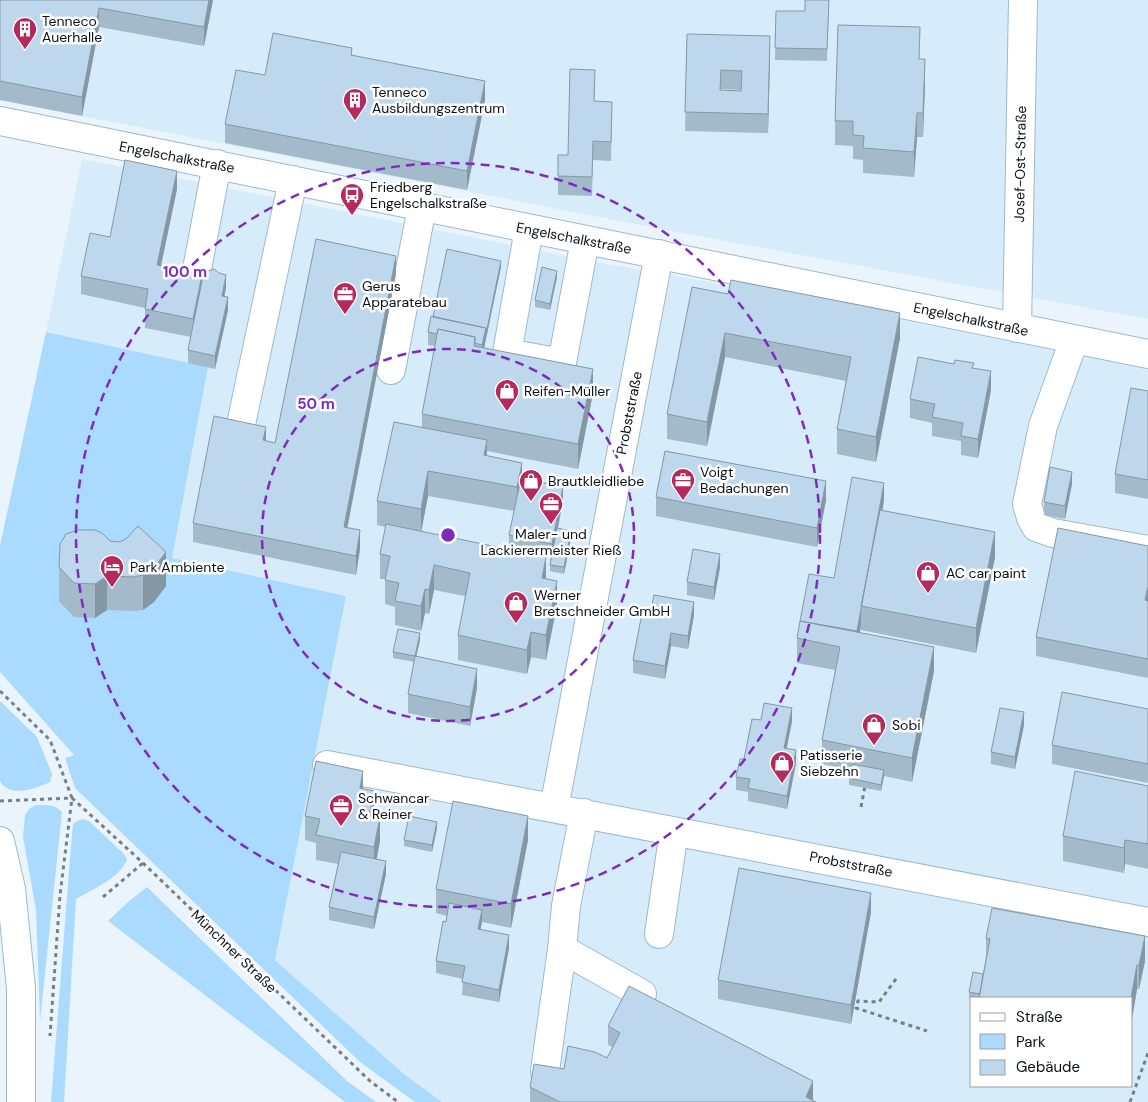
<svg xmlns="http://www.w3.org/2000/svg" width="1148" height="1102" viewBox="0 0 1148 1102" font-family="'DM Sans',sans-serif">
<rect width="100%" height="100%" fill="#e9f4fc"/>
<path fill="#d7ecfb" fill-rule="evenodd" d="M0 0H1148V319L666 230 0 100Z
M82 159 596 262 694 279 1148 369V1102H442L404 1074 275 960 346 596 172 558 208 367 46 332ZM972 998H1132V1086H972Z"/>
<path fill="#aadbfe" d="M46 332 208 367 172 558 346 596 275 960 404 1074 442 1102H415L360 1062 75 788 65 758 74 755 0 672V546Z
M0 701 37 737 52 774 50 782C37 788 10 799 0 781Z
M36 805C46 805 55 804 62 812L40 1021 36 910 23 837 25 815 29 809Z
M83 819 89 821 124 854 127 859C122 877 91 890 76 899L64 1102H51L71 846 73 824 77 821Z
M147 887 347 1081 376 1102H345L108 921 127 903Z"/>
<g fill="none" stroke-linecap="round" stroke-linejoin="round">
<g stroke="#9eb9cc" stroke-width="30">
<path id="minor" d="M0 121 1148 354
M529 229 507 353 562 363 585 240
M197 269 217 164
M1017 328 1023 0
M1074 340 1043 426 1027 504 1031 518 1036 527 1053 533 1148 550
M391 370 422 207
M240 429 293 180
M327 765 1148 922
M554 808 659 254
M659 934 674 831
M562 949 642 994
M545 1071 562 949 566 906 584 813"/>
</g>
<g stroke="#9eb9cc" stroke-width="30">
<path id="major" d="M0 841 11 889 21 988V1102"/>
</g>
<path stroke="#768087" stroke-width="3" stroke-dasharray="4 4" stroke-linecap="butt" d="M0 691 50 740 72 798 60 895 50 1036
M0 801 72 798 143 863 370 1081 398 1102
M861 807 865 786
M103 897 143 863
M896 979 879 1002 858 1001 856 1008 927 1031
M1130 1102 1148 1053"/>
<use href="#minor" stroke="#fff" stroke-width="28"/>
<use href="#major" stroke="#fff" stroke-width="28"/>
</g>
<path fill="#a3bacb" fill-rule="evenodd" d="M0 0H213L204 46 99 27 82 116 0 100Z
M829 0 827 61 775 60 776 11H805Z
M687 34 770 55 768 133 685 131ZM721 89 741 90V91L721 90Z
M352 55 485 100 467 190 225 143V124L265 75Z
M920 59 925 84 923 137H917L914 177 863 173V160L853 159V146L835 145V121Z
M595 89 594 101 612 121 611 161 593 160 592 196 558 195V176L568 155Z
M177 189 161 266 226 288 224 296 228 310 215 369 188 363V350L191 337 145 328V308L81 294V276L110 237Z
M501 267 484 348 593 393 578 469 487 451V456L522 478 563 500 558 529 571 538 564 574 550 571V565L551 557 509 548V535L514 511 428 496 421 531 546 579 557 605 546 660 531 657 527 674 458 660V635L465 596 434 590 429 614 425 613 421 631 395 625V607L385 604V579H380V554L386 527 377 525V501L422 428V414L435 346 428 345V332L433 317Z
M396 274 347 527 360 549 356 575 193 542V523L266 441 275 443Z
M557 277 550 310 535 307V300Z
M728 294 900 338 876 462 837 454V429L846 381 725 357 707 446 667 439V414Z
M974 368 991 390 978 458 961 455V441L932 436V423L910 418V399Z
M1148 391V499L1115 493V474Z
M1072 484 1065 519 1044 515V502Z
M656 497 826 500 817 547 656 516Z
M884 501 882 510 995 557 976 653 861 630V625L860 632 934 671 912 782 884 776 881 791 849 785V778L850 770 822 764V740L835 670 797 663V638Z
M110 541 166 586 154 602 143 610 133 611 107 610 95 618 74 617 59 601V567Z
M1148 546V678L1036 656V637Z
M720 567 714 600 687 595V582Z
M651 610 694 615 688 649 671 646 665 679 633 673V660Z
M420 640 416 657 477 688 470 726 408 713V694L414 662 393 658V652Z
M1148 709V783L1052 764V745Z
M761 720 792 721 787 748 796 763 787 809 748 801V792L736 790V777Z
M1024 725 1015 769 991 764V752Z
M1148 786V869L1125 864 1124 873 1063 861V836Z
M363 789 374 816 380 841 377 859 386 874 374 929 329 920V907L338 864 316 860V843L305 840V816Z
M437 828 432 852 404 846V840Z
M528 840 511 928 482 922 480 930 509 948 499 1002 462 995 463 979 436 973V961L447 916 436 913V889Z
M871 912 851 1024 718 999V980Z
M986 938 1145 961 1139 989H1137L1132 1019V998H969V992L983 974 986 956Z
M608 1026 813 1100 816 1102H530V1087L564 1069 607 1058 612 1047 608 1045Z"/>
<path fill="#8497a5" d="M209 0H213L204 46V27Z
M99 8V27L82 116V97Z
M770 36V55L768 133V114Z
M925 59V84L923 137V113Z
M485 81V100L467 190V171Z
M917 113V137L914 177V152Z
M177 171V189L157 284V265Z
M396 256V274L344 545V527Z
M501 261V267L482 358V345L486 328Z
M557 271V277L550 310V304Z
M202 275V294L193 338V319Z
M226 275V288L222 309V296Z
M228 297V310L215 369V356Z
M900 313V338L876 462V437Z
M725 333V357L707 446V422Z
M593 369V393L578 469V444Z
M991 371V390L978 458V439Z
M266 427V445L263 440Z
M487 440V465L484 455Z
M522 463V484L517 511V487Z
M428 471V496L421 533V509Z
M1072 472V484L1065 519V506Z
M826 481V500L817 547V528Z
M884 483V501L865 606H861V625L857 650V631Z
M563 487V500L552 557V544Z
M360 530V549L356 575V556Z
M571 531V538L564 574V567Z
M995 532V557L976 653V628Z
M166 552V586L154 602 143 610V575Z
M720 554V567L714 600V587Z
M546 557V582L542 578Z
M434 565V590L429 614V590Z
M107 576V610L95 618V584Z
M557 581V605L546 660V635Z
M1148 586V605L1145 600Z
M425 589V613L421 631V606Z
M694 602V615L688 649V636Z
M531 632V657L527 674V650Z
M420 633V640L415 662V656Z
M671 633V646L665 679V666Z
M934 647V671L912 782V758Z
M477 669V688L470 726V707Z
M792 708V721L784 761V748Z
M1024 712V725L1015 769V757Z
M796 750V763L787 809V796Z
M884 770V776L881 791V785Z
M363 771V795L360 788Z
M374 791V815L369 839V815Z
M528 816V840L511 928V904Z
M380 817V841L374 871V847Z
M437 822V828L432 852V845Z
M1125 840V864L1124 873V848Z
M386 861V874L374 929V917Z
M871 893V912L851 1024V1005Z
M482 910V922L478 942V929Z
M509 935V948L499 1002V990Z
M1145 936V961L1139 989V965Z
M1137 965V989L1132 1019V998H1131Z
M813 1081V1100L812 1102 806 1097Z"/>
<path fill="#bdd8ec" stroke="#8497a5" fill-rule="evenodd" d="M0 0H209L204 27 99 8 82 97 0 81Z
M805 0H829L827 49 775 48 776 11H805Z
M838 25 920 27 919 59H925L923 113H917L914 152 863 148 864 136 853 135V121H835Z
M273 33 352 48 351 55 485 81 467 171 225 124 236 70 265 75Z
M687 34 770 36 768 114 685 112ZM721 70 742 71 741 91 720 90Z
M570 69 595 70 594 101 612 102 611 142 593 141 592 177 558 176V155H568Z
M125 160 177 171 157 265 202 275 193 319 145 309 148 289 81 276 90 233 110 237Z
M316 239 396 256 344 527 360 530 356 556 193 523 214 416 266 427 263 440 275 443Z
M447 249 501 261 486 334V328L433 317Z
M542 267 557 271 550 304 535 300Z
M200 269 208 271 214 269 219 273 226 275 222 296 228 297 215 356 188 350 202 281V275L199 274Z
M731 280 900 313 876 437 837 429 851 357 725 333 707 422 667 414 692 287 728 294Z
M431 316 486 328 482 345 475 343V337L438 329 437 334 428 332Z
M438 329 475 337 474 346 593 369 578 444 422 414Z
M918 357 954 364 955 360 974 363 972 368 991 371 978 439 961 436 963 423 932 417 935 404 910 399Z
M1131 388 1148 391V480L1115 474Z
M394 422 487 440 484 455 522 463 517 487 428 471 421 509 377 501Z
M665 451 826 481 817 528 656 497Z
M1050 467 1072 472 1065 506 1044 502Z
M852 477 884 483 857 631 800 621 809 574 834 578Z
M521 478 563 487 552 544 509 535Z
M880 510 995 532 976 628 861 606Z
M386 524 546 557 542 578 557 581 546 635 531 632 527 650 458 635 470 573 434 565 429 590 425 589 421 606 395 601 399 583 385 580 390 556 380 554Z
M138 526 166 552 154 568 143 575 133 577 107 576 95 584 74 583 59 567 60 544 66 534 78 530H95L102 533 110 541 119 542 126 539Z
M557 528 571 531 564 567 550 565Z
M1058 528 1148 546V586L1145 600 1148 601V659L1036 637Z
M693 549 720 554 714 587 687 582Z
M654 595 694 602 688 636 671 633 665 666 633 660 643 608 651 610Z
M800 621 934 647 912 758 822 740 840 647 797 638Z
M398 629 420 633 415 656 393 652Z
M415 656 477 669 470 707 408 694Z
M1062 692 1148 709V764L1052 745Z
M764 703 792 708 784 748 796 750 787 796 748 788 750 779 736 777 740 759H744L752 719 761 720Z
M1000 708 1024 712 1015 757 991 752Z
M316 761 363 771 360 788 374 791 369 815 380 817 374 847 316 835 320 819 305 816Z
M852 764 884 770 881 785 849 778Z
M1075 771 1148 786V844L1125 840 1124 848 1063 836Z
M453 801 528 816 511 904 436 889Z
M409 816 437 822 432 845 404 840Z
M341 852 386 861 374 917 329 907Z
M739 868 871 893 851 1005 718 980Z
M449 903 482 910 478 929 509 935 499 990 462 982 465 966 436 961 443 921 446 922Z
M992 908 1145 936 1139 965H1137L1131 998H979L990 939 986 938Z
M973 972 983 974 980 994 969 992Z
M629 986 813 1081 806 1097 816 1102H560L530 1087 534 1064 564 1069 568 1046 595 1052 607 1058 620 1033 608 1026Z"/>
<g fill="none" stroke="#7b2cbf" stroke-width="2.5" stroke-dasharray="9 6">
<circle cx="448" cy="535" r="186"/>
<circle cx="448" cy="535" r="372"/>
</g>
<defs>
<g id="building-pin" transform="scale(1.25)"><path d="M0 17L-7.5 6A9.5 9.5 0 1 1 7.5 6Z" fill="#b6295d" stroke="#fff"/><path d="M-4-6H4V6H1V3H-1V6H-4ZM-2.5-4.3h1.7v1.8h-1.7ZM.8-4.3h1.7v1.8H.8ZM-2.5-1h1.7V.8h-1.7ZM.8-1h1.7V.8H.8Z" fill="#fff"/></g>
<g id="bus-pin" transform="scale(1.25)"><path d="M0 17L-7.5 6A9.5 9.5 0 1 1 7.5 6Z" fill="#b6295d" stroke="#fff"/><path d="M-5-6H5V4H4V6H2V4H-2V6H-4V4H-5ZM-3.5-4V0h7V-4ZM-3.5 1.2v1.5H-2V1.2ZM2 1.2v1.5H3.5V1.2Z" fill="#fff"/></g>
<g id="office-pin" transform="scale(1.25)"><path d="M0 17L-7.5 6A9.5 9.5 0 1 1 7.5 6Z" fill="#b6295d" stroke="#fff"/><path d="M-6-3h4V-5.5h4V-3h4V5H-6ZM-1-4.5V-3h2v-1.5ZM-6 0V1H6V0Z" fill="#fff"/></g>
<g id="shop-pin" transform="scale(1.25)"><path d="M0 17L-7.5 6A9.5 9.5 0 1 1 7.5 6Z" fill="#b6295d" stroke="#fff"/><path d="M-5-2.5h2.3a2.7 3.5 0 0 1 5.4 0H5L5.5 6h-11ZM-1.5-2.5h3a1.5 2.3 0 0 0-3 0Z" fill="#fff"/></g>
<g id="hotel-pin" transform="scale(1.25)"><path d="M0 17L-7.5 6A9.5 9.5 0 1 1 7.5 6Z" fill="#b6295d" stroke="#fff"/><path d="M-6-4.5h1.5V1H6V5H4.5V3h-9V5H-6ZM-4 0a1.8 1.8 0 1 1 3.6 0ZM.5 0V-2.5h3Q6-2.5 6 0Z" fill="#fff"/></g>
</defs>
<g fill-rule="evenodd">
<use href="#building-pin" x="25" y="29"/>
<use href="#building-pin" x="355" y="100"/>
<use href="#bus-pin" x="352" y="195"/>
<use href="#office-pin" x="345" y="294"/>
<use href="#shop-pin" x="507" y="391"/>
<use href="#office-pin" x="683" y="480"/>
<use href="#shop-pin" x="531" y="481"/>
<use href="#office-pin" x="551" y="504"/>
<use href="#hotel-pin" x="112" y="567"/>
<use href="#shop-pin" x="928" y="573"/>
<use href="#shop-pin" x="516" y="603"/>
<use href="#shop-pin" x="874" y="725"/>
<use href="#shop-pin" x="782" y="763"/>
<use href="#office-pin" x="341" y="806"/>
</g>
<g text-anchor="middle" stroke-width="5" stroke-linejoin="round" paint-order="stroke">
<g font-size="14" fill="#081118" stroke="#fff" text-anchor="start">
<text x="42" y="26">Tenneco<tspan x="42" dy="16">Auerhalle</tspan></text>
<text x="372" y="97">Tenneco<tspan x="372" dy="16">Ausbildungszentrum</tspan></text>
<text x="370" y="192">Friedberg<tspan x="370" dy="16">Engelschalkstraße</tspan></text>
<text x="362" y="291">Gerus<tspan x="362" dy="16">Apparatebau</tspan></text>
<text x="524" y="396">Reifen-Müller</text>
<text x="700" y="477">Voigt<tspan x="700" dy="16">Bedachungen</tspan></text>
<text x="548" y="486">Brautkleidliebe</text>
<text x="551" y="539" text-anchor="middle">Maler- und<tspan x="551" dy="16">Lackierermeister Rieß</tspan></text>
<text x="130" y="572">Park Ambiente</text>
<text x="946" y="578">AC car paint</text>
<text x="534" y="600">Werner<tspan x="534" dy="16">Bretschneider GmbH</tspan></text>
<text x="892" y="730">Sobi</text>
<text x="800" y="760">Patisserie<tspan x="800" dy="16">Siebzehn</tspan></text>
<text x="358" y="803">Schwancar<tspan x="358" dy="16">&amp; Reiner</tspan></text>
</g>
<g font-size="14" fill="#081118" stroke="#fff">
<text transform="translate(177 157) rotate(11)" y="5">Engelschalkstraße</text>
<text transform="translate(1020 164) rotate(-89)" y="5">Josef-Ost-Straße</text>
<text transform="translate(574 238) rotate(11)" y="5">Engelschalkstraße</text>
<text transform="translate(971 319) rotate(12)" y="5">Engelschalkstraße</text>
<text transform="translate(629 413) rotate(-79)" y="5">Probststraße</text>
<text transform="translate(851 864) rotate(11)" y="5">Probststraße</text>
<text transform="translate(234 951) rotate(44)" y="5">Münchner Straße</text>
</g>
</g>
<circle cx="448" cy="535" r="8" fill="#7b2cbf" stroke="#fff" stroke-width="2.5"/>
<g font-size="15" text-anchor="middle" font-weight="bold" fill="#7b2cbf" stroke="#fff" stroke-width="5" stroke-linejoin="round" paint-order="stroke">
<text x="185" y="277">100 m</text>
<text x="316" y="409">50 m</text>
</g>
<rect x="970" y="997" width="162" height="90" fill="#ffffff" stroke="#9ca0a3"/>
<rect x="980" y="1013" width="25" height="8" fill="#ffffff" stroke="#9ca0a3"/>
<text x="1016" y="1022" font-size="15" fill="#081118">Straße</text>
<rect x="980" y="1034" width="25" height="15" fill="#aadbfe" stroke="#9ca0a3"/>
<text x="1016" y="1047" font-size="15" fill="#081118">Park</text>
<rect x="980" y="1060" width="25" height="15" fill="#bdd8ec" stroke="#9ca0a3"/>
<text x="1016" y="1072" font-size="15" fill="#081118">Gebäude</text>
</svg>
